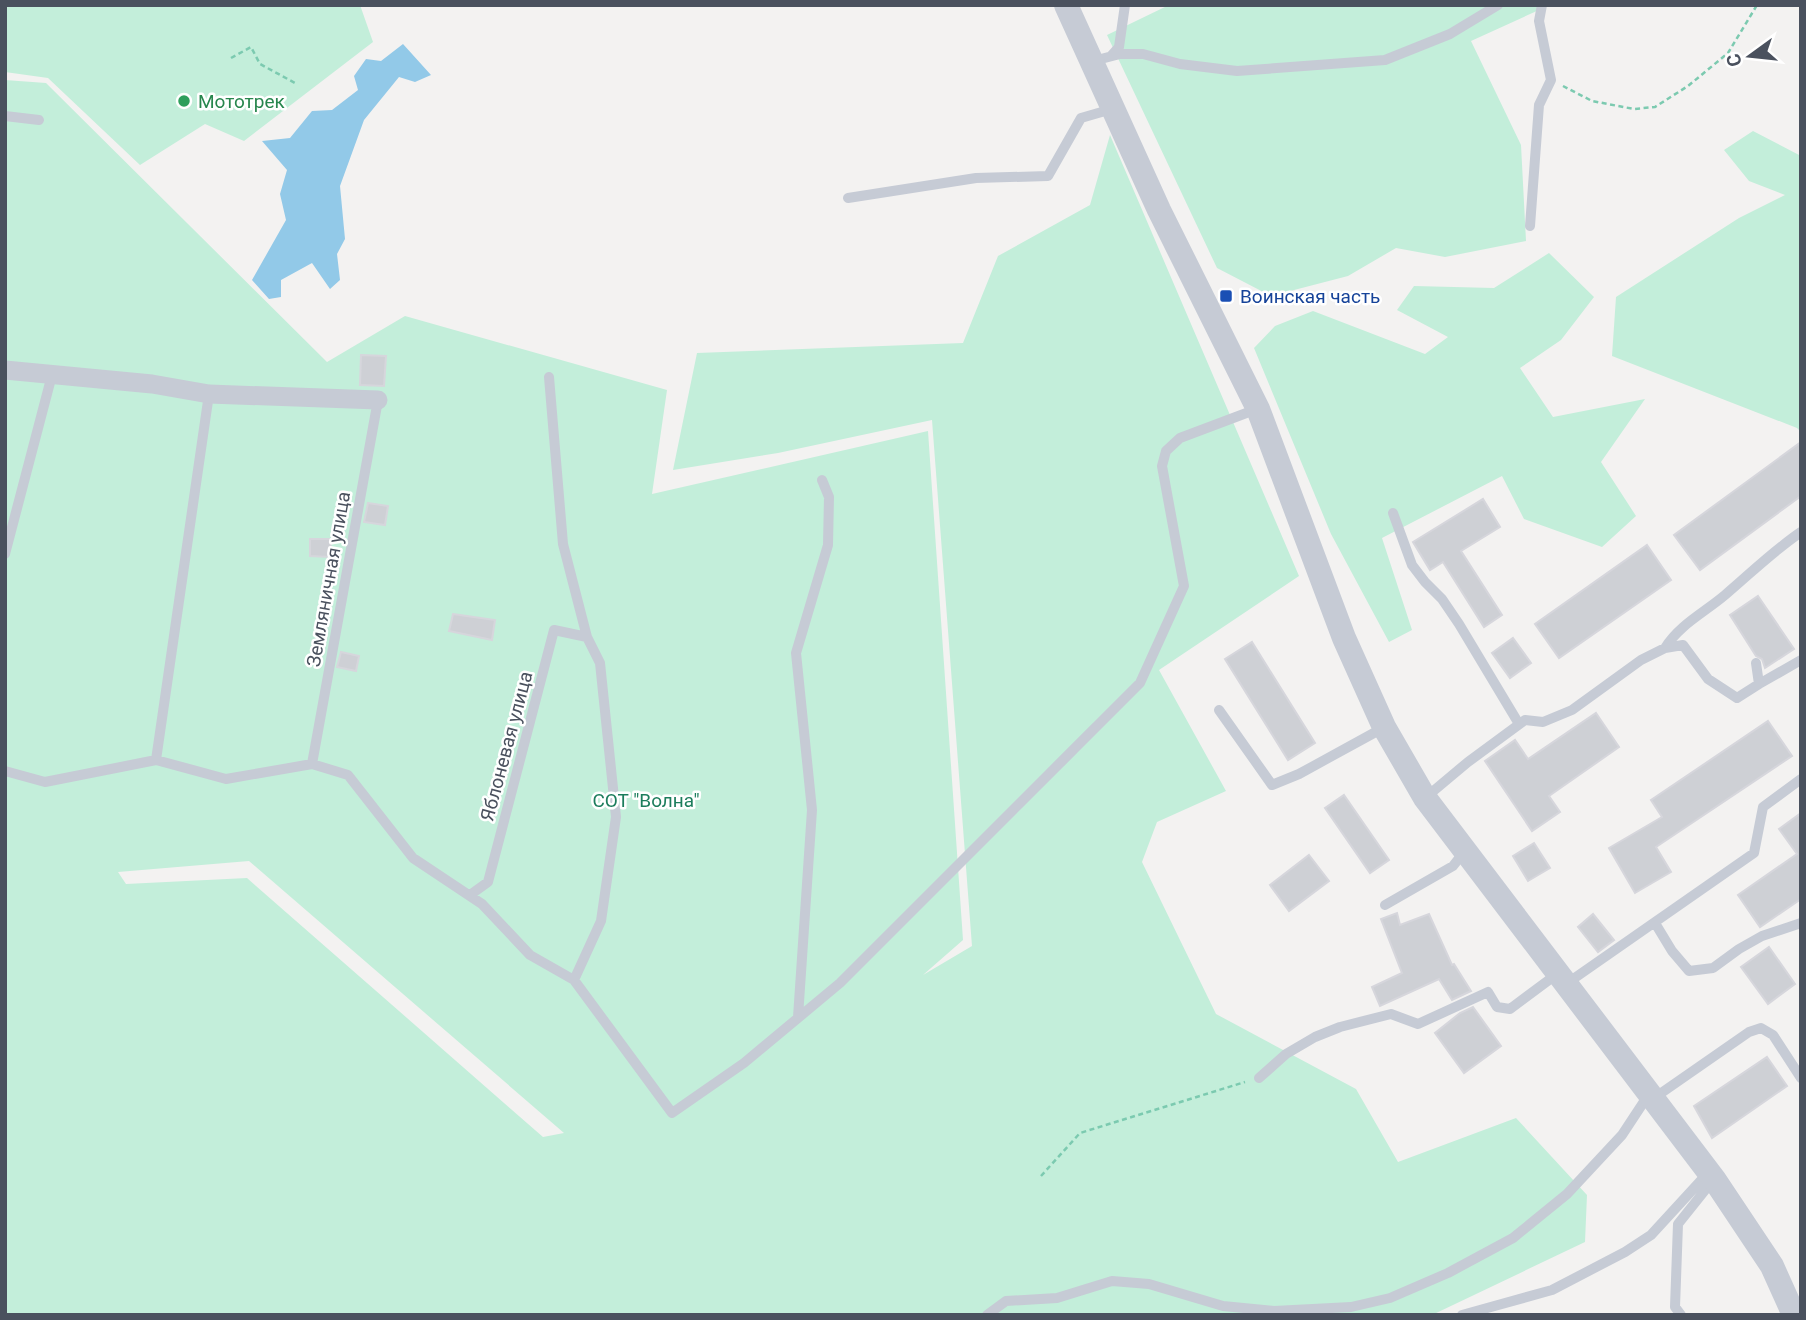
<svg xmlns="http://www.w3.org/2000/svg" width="1806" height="1320" viewBox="0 0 1806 1320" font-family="Roboto,sans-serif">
<rect width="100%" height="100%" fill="#f3f2f1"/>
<path fill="#c3eeda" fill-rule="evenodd" d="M5 5H360L373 42 244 141 205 124 140 165 48 78 5 72Z
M1169 5H1550L1471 41 1521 145 1526 241 1445 257 1396 248 1348 276 1271 296 1217 268 1107 35Z
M5 80 46 83 327 362 405 316 667 390 652 494 928 431 963 940 923 975 972 946 932 420 778 453 673 470 697 353 963 343 998 256 1090 205 1110 135 1299 576 1159 670 1226 791 1157 822 1142 862 1216 1014 1356 1089 1398 1162 1516 1118 1587 1195 1585 1242 1432 1315H5ZM249 861 564 1133 543 1137 247 878 126 884 118 872Z
M1753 131 1801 156V432L1797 428 1612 356 1616 297 1739 218 1785 195 1749 181 1724 150Z
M1549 253 1594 297 1561 340 1520 368 1553 417 1645 399 1601 462 1636 516 1602 547 1524 519 1502 476 1382 538 1412 630 1389 642 1331 534 1254 348 1275 326 1313 311 1425 354 1448 337 1397 310 1414 286 1494 288Z"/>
<path fill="#92c9e8" d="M403 44 431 75 415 82 399 77 364 120 340 186 345 239 337 254 340 280 330 289 312 263 281 280V297L269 299 252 280 286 220 280 194 287 170 262 141 290 138 312 111 332 110 358 90 354 76 366 59 381 61Z"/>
<path fill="#ced0d5" stroke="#d6d6dc" stroke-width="2" d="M361 355 386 356 384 386 360 385Z
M1801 442V496L1700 570 1674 535Z
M1483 499 1500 527 1461 551 1502 615 1484 627 1443 562 1430 570 1413 542Z
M368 503 388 506 385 525 364 522Z
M310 539H331L330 557 310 556Z
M1647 545 1671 580 1559 658 1535 624Z
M1758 596 1794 649 1765 668 1762 659 1756 656 1730 615Z
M453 614 495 620 492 640 449 631Z
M1513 638 1531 663 1510 678 1492 653Z
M1252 642 1315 743 1288 760 1225 659Z
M341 652 359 656 356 671 337 667Z
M1596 713 1619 747 1549 796 1560 812 1532 831 1485 761 1515 740 1528 759Z
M1768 721 1792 756 1656 847 1671 872 1635 893 1609 848 1662 817 1651 800Z
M1344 795 1389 860 1370 873 1325 808Z
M1801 813V899L1760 927 1738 895 1797 854 1779 829Z
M1534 843 1550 868 1528 881 1513 856Z
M1309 855 1329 881 1289 911 1270 885Z
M1397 913 1400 925 1429 914 1452 965 1454 964 1471 991 1452 1000 1439 979 1380 1006 1372 987 1402 973 1381 919Z
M1593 914 1614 940 1598 952 1578 927Z
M1769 947 1795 984 1768 1004 1741 967Z
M1473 1007 1501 1046 1464 1073 1435 1033 1460 1013Z
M1767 1057 1787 1086 1712 1138 1694 1106Z"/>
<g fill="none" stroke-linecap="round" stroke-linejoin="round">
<path stroke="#7ccab0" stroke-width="2.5" stroke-dasharray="5 3.5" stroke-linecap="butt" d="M231 58 251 47 260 64 295 83
M1563 86 1592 101 1634 109 1655 107 1688 86 1728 53 1757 5
M1041 1176 1080 1133 1245 1082"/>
<path stroke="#c6cbd5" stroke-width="10" d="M1111 56 1119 47 1125 5
M1092 64 1097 60 1120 54H1143L1180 64 1237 71 1385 60 1450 34 1498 5
M5 116 39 120
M848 198 976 178 1048 176 1081 118 1112 109
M1530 226 1539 105 1551 80 1539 21 1542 5
M549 377 563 544 587 637 600 663 616 817 601 921 574 980
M1393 513 1412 565 1425 582 1442 599 1459 624 1519 724
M5 554 52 375
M1665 648C1679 625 1705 612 1725 595 1751 573 1773 551 1801 532
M1759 684 1801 660
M1219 710 1272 785 1299 774 1383 728
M156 760 209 394
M312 764 378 400
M5 771 45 782 156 760 226 779 312 764 348 775 413 858 482 904 530 955 574 980 672 1113 744 1063 840 983 1140 683 1184 586 1162 466 1166 451 1180 438 1257 409
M1425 798 1468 762 1525 720 1543 722 1572 710 1641 660 1665 648 1683 645 1708 679 1737 698 1759 684 1756 663
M470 895 488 882 554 630 587 637
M1385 905 1453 866 1464 852
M1655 923 1672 951 1689 971 1713 968 1739 949 1762 936 1801 923
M1566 984 1754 853 1763 807 1801 779
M798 1017 812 810 796 653 828 545 829 497 822 480
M1259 1078 1286 1054 1315 1037 1340 1027 1391 1014 1418 1024 1488 992 1497 1007 1510 1009 1557 974
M1654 1098 1749 1032 1761 1028 1773 1035 1801 1078
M987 1315 1006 1301 1057 1298 1112 1281 1149 1284 1223 1306 1274 1311 1351 1307 1390 1298 1448 1273 1513 1238 1567 1194 1622 1135 1649 1094
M1462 1315 1552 1290 1625 1252 1651 1235 1707 1174
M1681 1315 1675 1307 1678 1224 1714 1179"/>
<path stroke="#c6cbd5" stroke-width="19" d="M5 370 152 384 209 394 378 400"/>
<path stroke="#c6cbd5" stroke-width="24" d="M1066 5 1159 210 1258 409 1344 638 1384 727 1425 798 1714 1179 1772 1266 1794 1315"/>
</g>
<circle fill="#2e9e5b" stroke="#fff" stroke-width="2.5" cx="184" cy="101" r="7"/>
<rect fill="#1a4fb4" stroke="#fff" stroke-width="2.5" x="1219" y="289" width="14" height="14" rx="3.5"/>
<g text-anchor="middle" stroke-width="5" stroke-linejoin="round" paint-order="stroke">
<g font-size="19" fill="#27864d" stroke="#fff" text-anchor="start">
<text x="198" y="108">Мототрек</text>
</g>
<g font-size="19" fill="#164399" stroke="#fff" text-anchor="start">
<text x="1240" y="303">Воинская часть</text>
</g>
<g font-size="19" fill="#4a515e" stroke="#fff">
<text transform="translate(328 579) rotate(-80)" y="7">Земляничная улица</text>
<text transform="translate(506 746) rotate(-75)" y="7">Яблоневая улица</text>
</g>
<g font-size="19" fill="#1c7d5c" stroke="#fff">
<text x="646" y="807">СОТ "Волна"</text>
</g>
</g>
<rect width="1806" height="1320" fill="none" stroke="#4a515e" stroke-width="14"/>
<g transform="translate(1750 56) rotate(255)" stroke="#ffffff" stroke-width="5" paint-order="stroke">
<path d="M0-5L12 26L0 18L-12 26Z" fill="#4a515e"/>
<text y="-10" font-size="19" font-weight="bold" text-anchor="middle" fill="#4a515e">С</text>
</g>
</svg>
